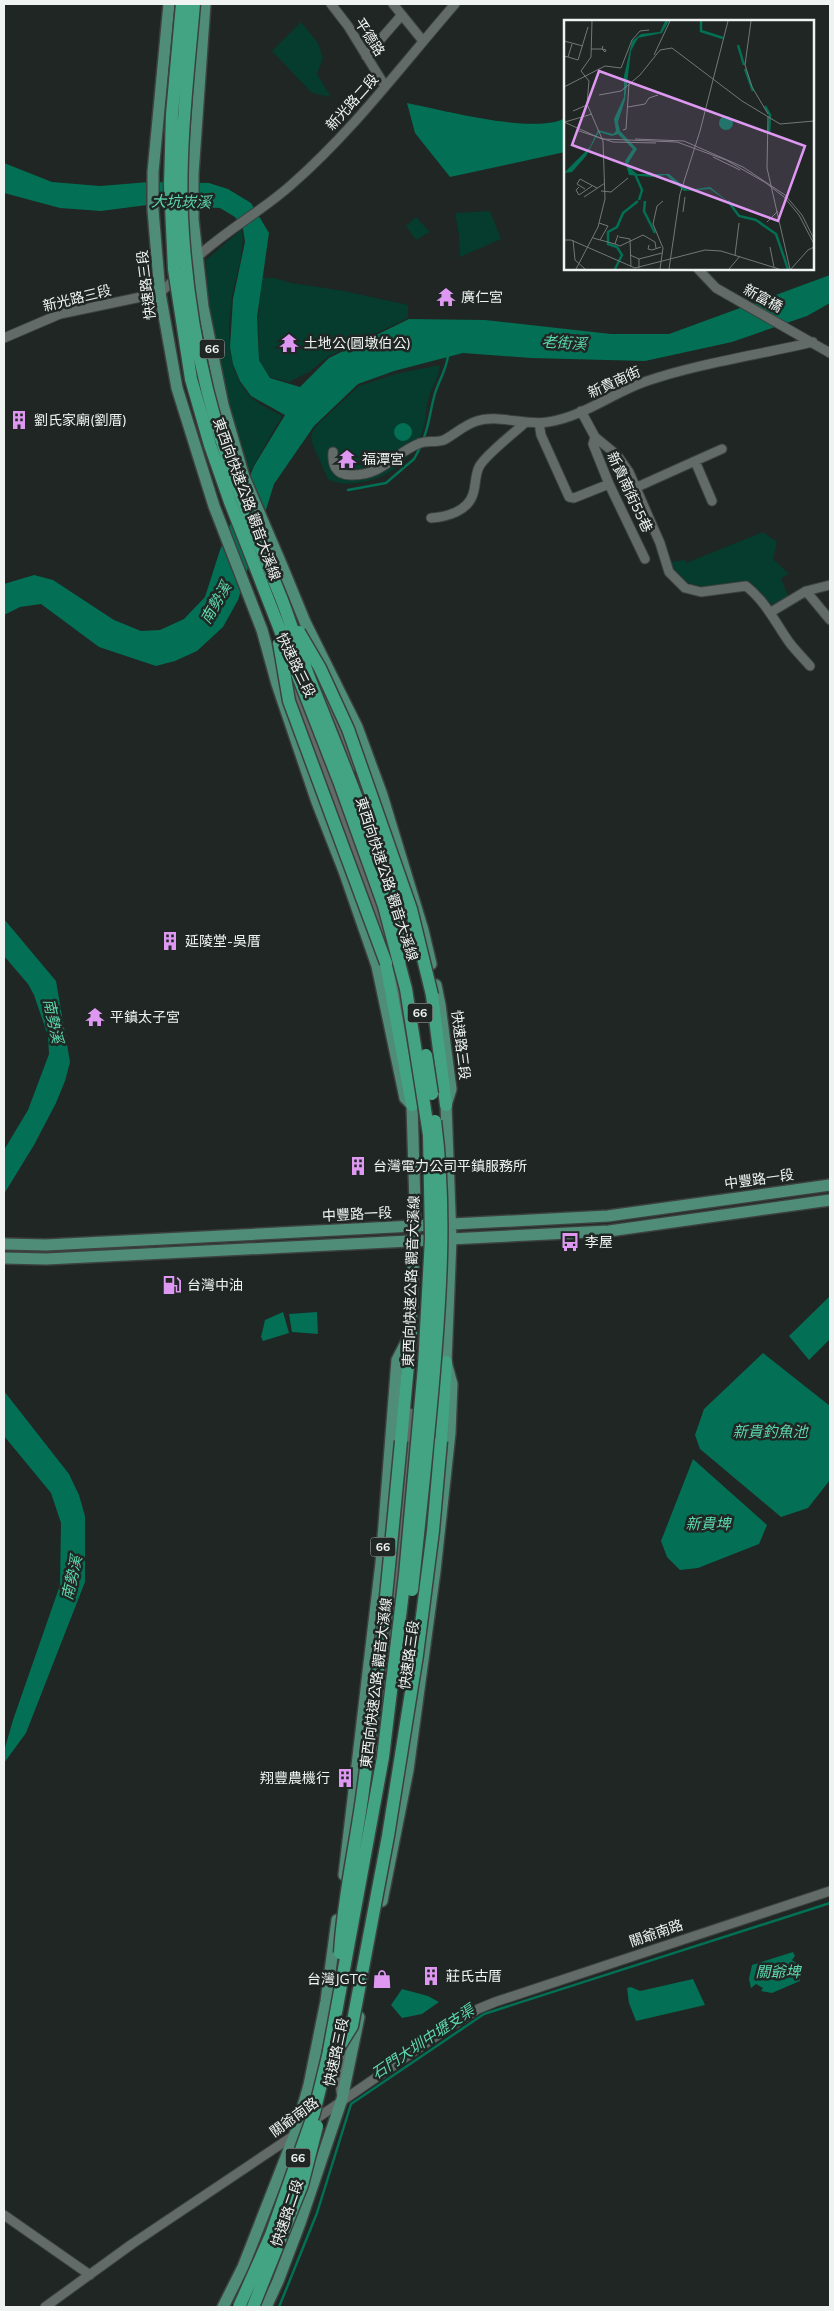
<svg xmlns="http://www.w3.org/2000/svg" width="834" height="2311" viewBox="0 0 834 2311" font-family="Mulish,'Noto Sans TC',sans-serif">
<rect width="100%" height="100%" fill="#1f2623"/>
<path fill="#053c2d" d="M301 22 318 43 323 58 317 74 331 97 312 93 272 51Z
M490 211 501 239 460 257 459 235 455 213Z
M416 217 430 232 416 240 406 226Z
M242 229C245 253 236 274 232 297 227 330 226 370 250 396 257 404 272 410 282 416L248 475 227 403 208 306 206 260Z
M262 278H274L292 283 344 291 408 305V318L329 356 309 372 289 382 270 377 259 359 258 317Z
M440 365C439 379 430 388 428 401 425 412 426 424 421 435 408 463 388 479 357 483 345 484 338 484 328 479L312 443 311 436 315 427 359 386 395 374Z
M763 532 777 542 773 559 789 574 781 578 788 596 774 607 749 581C716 579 691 603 670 562L685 560 686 563Z"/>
<path fill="#036f54" d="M407 103C442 110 536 135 565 118V152L450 177 415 133Z
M4 163 52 182 100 186 149 182 209 183 228 189 251 203 269 233 257 317 259 360 270 378 300 387 329 358 409 319 485 320 611 334H669L830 275V303L807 316 732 342 645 361 531 358 463 353 394 371 358 384 314 426 274 484 238 600 223 627 197 651 175 661 156 666 99 647 41 604 20 607 4 615V584L34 575 53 580 114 620 141 631 160 630 184 619 205 597 220 550 254 466 285 415 251 396 240 381 233 364 230 347 233 299 245 242 243 229 235 217 220 208 147 205 101 211 60 208 4 193Z
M394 432a9 9 0 1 1 18 0a9 9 0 1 1-18 0Z
M4 919 56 981 70 1062 65 1081 56 1103 34 1145 4 1194V1150L28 1110 49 1054 48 1036 34 995 28 984 4 956Z
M830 1296V1339L809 1360 789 1336Z
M283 1312 289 1333 263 1341 261 1337 265 1320Z
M317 1312 318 1334 292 1332 289 1314Z
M763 1353 830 1406V1480L808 1508 781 1517 700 1449 695 1435 704 1409Z
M4 1391 69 1474 79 1495 85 1516V1582L26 1733 4 1763V1751L13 1720 60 1585 61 1523 51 1493 4 1436Z
M693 1459 767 1525 759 1544 698 1568 680 1570 667 1557 661 1541Z
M793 1952 795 1956 792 1960 799 1965 802 1973 798 1974 800 1981 772 1993 761 1991 763 1988 756 1984 751 1988 749 1979 752 1965Z
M693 1979 705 2005 636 2021 629 2003 627 1988 631 1987 640 1991Z
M402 1989 428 1996 439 2002 422 2014 402 2018 391 2005Z"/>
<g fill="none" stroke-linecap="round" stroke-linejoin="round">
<path stroke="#036f54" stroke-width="2.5" d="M423 440C429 426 430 412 434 397 437 383 447 370 448 355
M348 490 386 483 414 459 421 446
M279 2307 317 2213 351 2104 484 2014 830 1903"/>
<g stroke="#3c413f" stroke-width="11">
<path id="minor" d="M331 4 348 26 385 86
M393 4 423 41
M366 56 400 17
M194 260C224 231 261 212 291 185 352 132 402 65 455 4
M698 269 716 288 830 353
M4 338 60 314 160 293 178 276
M581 411 595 437 617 455 629 472 660 543 669 572 685 588 701 592 746 586C766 602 775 622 789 642 795 650 803 658 810 666
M539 423 541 435 569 497 574 498 609 484
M595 437 593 444 609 484 645 559
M333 452C332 465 336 475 350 475 383 476 393 454 418 444 426 440 435 443 444 440 455 434 464 425 477 421 497 414 526 426 548 422 583 417 614 392 647 381 700 363 758 355 813 342
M695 461 722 449
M635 488 695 461 712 501
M431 518C447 517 468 511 473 494 476 485 475 475 479 467 485 455 514 433 525 423
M806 591 830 620
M771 612 806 591 830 585
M289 679 333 793 396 970 411 1063
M322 686 355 766
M423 1566 431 1465
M365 1817C391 1684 400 1548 410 1413
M341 2092 339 2070 344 2043
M310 2123 438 2035 478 2009 495 2002 830 1891
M4 2215 90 2275
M45 2307 132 2244 296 2134"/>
</g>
<g stroke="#3c413f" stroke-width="14">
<path id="major" d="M169 4 153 172V210L160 293 177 388 214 506 262 630 277 684 317 802 344 871 377 966 405 1098 412 1105 415 1205 411 1333 397 1360 381 1563 344 1875
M205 4 193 174V219L203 307 223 405 244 477 282 566 305 622 357 727 382 795 423 930 431 964
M4 1244 46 1245 608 1216 830 1185
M4 1258 46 1259 609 1231 830 1200
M382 1901 408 1770 435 1571 450 1433 452 1384 446 1362 451 1239 446 1105 451 1089 440 1005 436 985
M223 2307 243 2267 295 2134 309 2085 326 2001 337 1920
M266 2307 278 2281 300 2223 342 2099 359 2017"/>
</g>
<g stroke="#3c413f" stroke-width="15">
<path id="highway" d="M386 963 412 1105
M432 995 446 1105
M401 1441 411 1333
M441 1441 446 1362"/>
</g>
<use href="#minor" stroke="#626b67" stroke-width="9"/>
<use href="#major" stroke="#4f8d78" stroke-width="11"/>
<use href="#highway" stroke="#43a483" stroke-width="12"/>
<g stroke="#3c413f" stroke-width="15" stroke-linecap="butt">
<path id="highway-bridge" d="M182 4 172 114 170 185 174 269 191 379 210 445 230 502 339 781 384 906 406 989 429 1135 431 1238 424 1366 405 1575 383 1757 328 2056 314 2113 271 2235 239 2307
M194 4C188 74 179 146 182 217 185 275 193 333 207 389 225 462 254 531 282 600 292 626 300 654 310 680 346 771 385 861 407 957
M299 632 320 668 348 729 411 909 432 995
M279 643 289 701 386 963
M426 1055 432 1094
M412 1590C420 1517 428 1444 434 1371 441 1288 446 1204 435 1121
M340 1953C343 1898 356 1845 363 1791 379 1675 390 1558 401 1441
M336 2052 352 2026 388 1836 417 1655 433 1531 441 1441
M253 2307 302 2185 317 2126"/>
</g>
<use href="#highway-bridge" stroke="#43a483" stroke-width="12"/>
</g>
<defs>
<g id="temple-bare" transform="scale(1.5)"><path d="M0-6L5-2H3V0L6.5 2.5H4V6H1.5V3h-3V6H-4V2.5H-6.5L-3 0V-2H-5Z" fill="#de98f2" stroke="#1f2623" stroke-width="2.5" paint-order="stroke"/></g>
<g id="building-bare" transform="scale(1.5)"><path d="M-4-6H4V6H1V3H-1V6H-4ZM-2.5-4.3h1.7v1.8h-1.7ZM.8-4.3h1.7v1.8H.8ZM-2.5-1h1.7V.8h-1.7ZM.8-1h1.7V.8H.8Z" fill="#de98f2" stroke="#1f2623" stroke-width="2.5" paint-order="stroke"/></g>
<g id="bus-bare" transform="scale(1.5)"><path d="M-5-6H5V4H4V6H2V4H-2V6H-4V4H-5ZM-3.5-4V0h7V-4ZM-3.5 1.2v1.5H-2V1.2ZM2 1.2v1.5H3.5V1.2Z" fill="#de98f2" stroke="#1f2623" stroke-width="2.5" paint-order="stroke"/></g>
<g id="fuel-bare" transform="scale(1.5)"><path d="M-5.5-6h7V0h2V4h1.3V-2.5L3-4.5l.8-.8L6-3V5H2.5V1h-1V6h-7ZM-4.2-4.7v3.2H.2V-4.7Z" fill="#de98f2" stroke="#1f2623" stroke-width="2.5" paint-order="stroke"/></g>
<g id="shop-bare" transform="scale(1.5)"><path d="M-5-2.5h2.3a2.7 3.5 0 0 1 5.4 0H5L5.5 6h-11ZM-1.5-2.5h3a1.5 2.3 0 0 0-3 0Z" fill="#de98f2" stroke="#1f2623" stroke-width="2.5" paint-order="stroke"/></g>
</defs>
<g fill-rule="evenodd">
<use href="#temple-bare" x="446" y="297"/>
<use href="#temple-bare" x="289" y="343"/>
<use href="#building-bare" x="19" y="420"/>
<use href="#temple-bare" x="347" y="459"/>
<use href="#building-bare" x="170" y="941"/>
<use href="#temple-bare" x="95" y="1017"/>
<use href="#building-bare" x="358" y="1166"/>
<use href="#bus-bare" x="570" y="1242"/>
<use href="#fuel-bare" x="172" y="1285"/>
<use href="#building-bare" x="345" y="1778"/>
<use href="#building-bare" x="431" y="1976"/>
<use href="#shop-bare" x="382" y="1979"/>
</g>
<g text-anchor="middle" stroke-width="5" stroke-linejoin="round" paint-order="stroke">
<g fill="#1f2623" stroke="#b1b6b4" stroke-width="1">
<rect x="199.5" y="339.5" width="25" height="19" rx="4"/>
<rect x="407.5" y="1003.5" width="25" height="19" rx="4"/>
<rect x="370.5" y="1537.5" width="25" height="19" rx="4"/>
<rect x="285.5" y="2148.5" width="25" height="19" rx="4"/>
</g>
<g font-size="12" font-weight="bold" fill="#eff4f2">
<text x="212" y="353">66</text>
<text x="420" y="1017">66</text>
<text x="383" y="1551">66</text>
<text x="298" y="2162">66</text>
</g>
<g font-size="14" fill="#eff4f2" stroke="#1f2623">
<text transform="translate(370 37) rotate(57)" y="5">平德路</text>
<text transform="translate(352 102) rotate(-48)" y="5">新光路二段</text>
<text transform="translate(146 285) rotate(-97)" y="5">快速路三段</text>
<text transform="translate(77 298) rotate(-14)" y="5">新光路三段</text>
<text transform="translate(763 298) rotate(29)" y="5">新富橋</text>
<text transform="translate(614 382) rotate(-24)" y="5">新貴南街</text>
<text transform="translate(630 492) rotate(65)" y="5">新貴南街55巷</text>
<text transform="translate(247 499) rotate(70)" y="5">東西向快速公路 觀音大溪線</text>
<text transform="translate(296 665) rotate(64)" y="5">快速路三段</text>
<text transform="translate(387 879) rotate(72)" y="5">東西向快速公路 觀音大溪線</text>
<text transform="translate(461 1045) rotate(83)" y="5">快速路三段</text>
<text transform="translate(759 1179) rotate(-8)" y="5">中豐路一段</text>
<text transform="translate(357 1214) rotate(-3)" y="5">中豐路一段</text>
<text transform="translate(411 1281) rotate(-88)" y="5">東西向快速公路 觀音大溪線</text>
<text transform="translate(409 1655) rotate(-82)" y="5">快速路三段</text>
<text transform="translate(376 1683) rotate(-83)" y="5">東西向快速公路 觀音大溪線</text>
<text transform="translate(656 1933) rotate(-19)" y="5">關爺南路</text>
<text transform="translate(336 2052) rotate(-78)" y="5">快速路三段</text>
<text transform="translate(294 2117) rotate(-36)" y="5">關爺南路</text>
<text transform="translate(287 2213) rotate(-71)" y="5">快速路二段</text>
</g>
<g font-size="14" fill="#eff4f2" stroke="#1f2623" text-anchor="start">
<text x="461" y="302">廣仁宮</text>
<text x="304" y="348">土地公(圓墩伯公)</text>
<text x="34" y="425">劉氏家廟(劉厝)</text>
<text x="362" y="464">福潭宮</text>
<text x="185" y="946">延陵堂-吳厝</text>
<text x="110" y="1022">平鎮太子宮</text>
<text x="373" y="1171">台灣電力公司平鎮服務所</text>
<text x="585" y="1247">李屋</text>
<text x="187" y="1290">台灣中油</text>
<text x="330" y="1783" text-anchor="end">翔豐農機行</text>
<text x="446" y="1981">莊氏古厝</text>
<text x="367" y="1984" text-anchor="end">台灣JGTC</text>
</g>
<g font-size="15" font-style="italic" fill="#5dd8af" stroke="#1f2623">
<text transform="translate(181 202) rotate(1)" y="5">大坑崁溪</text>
<text transform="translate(564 343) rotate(3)" y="5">老街溪</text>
<text transform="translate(216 603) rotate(-60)" y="5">南勢溪</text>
<text transform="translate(53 1021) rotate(78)" y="5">南勢溪</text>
<text x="770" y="1437">新貴釣魚池</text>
<text x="708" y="1529">新貴埤</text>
<text transform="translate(72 1578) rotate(-77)" y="5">南勢溪</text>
<text x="778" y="1977">關爺埤</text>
<text transform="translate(423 2042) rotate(-34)" y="5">石門大圳中壢支渠</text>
</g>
</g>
<g transform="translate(564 20)">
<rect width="250" height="250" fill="#1f2623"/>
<path d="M101 1H105L98 13 74 18 67 31 61 80 54 102 56 111 73 129 63 145 73 154H105L124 170 146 167 166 183 146 169 120 171 102 155 88 157 65 155 61 141 69 129 54 114 48 116 35 112 22 136 8 152 0 153 26 127 34 110 49 114 52 111 50 99 60 77V56L68 21 77 14 96 12ZM155 103a7 7 0 1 1 14 0a7 7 0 1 1-14 0Z" fill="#036f54"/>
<path fill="none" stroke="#036f54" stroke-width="2.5" d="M137 1V11L159 18M174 25 180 45M181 49 189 71M201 86 206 95 205 113M71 154 78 170 75 180M81 181 80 191 91 213M164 181 175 196 192 200 212 214 224 249M51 249 58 235 53 227 44 224V212L53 207 59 193 74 181"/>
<path fill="none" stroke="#727876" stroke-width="1" d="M187 1 181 45 188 67 204 94M0 21 19 26M27 29H38L42 30 41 32 38 29 39 26M90 35 106 1M0 36 4 37 8 24M4 37 14 40 24 7M0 67 41 46 57 48 68 20 76 11 85 10M35 75 57 71 76 55 96 30 108 28 178 81 216 104 250 101M64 87 81 84 85 78 94 75M9 91 23 85M204 96 203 148 226 249M0 102 38 119 113 122 162 140 202 163 220 177 235 195 250 224M1 102 28 94M12 110 49 122 92 123M59 110 62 109 65 64M71 119 120 121 179 147 221 175 238 195 250 219M149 137 176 150M15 167 12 170 15 175 28 166M21 169 13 164 16 159 33 168M37 171 47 172 64 158M20 177 41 163M119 192 121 177M203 202 214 191M35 203 44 206 36 220M54 215 51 224 56 226 79 215 91 222 92 228M55 217 66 219 67 247M29 218 51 224M0 220H7L71 248 141 230 157 231 215 249M9 220 11 240 21 249M85 225 84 229 88 230 97 227M206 227 210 247M66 235 75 239V248M171 235 175 203M75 239 98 233M12 249 34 207 41 179 39 121 23 84 25 61 17 51 27 37 28 1M96 249 99 228 89 204 93 186 99 181M105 249 116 174 136 111 164 1M165 249 176 236M227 249 244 230 250 227"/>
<path fill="#de98f2" fill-opacity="0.15" stroke="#de98f2" stroke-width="2.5" d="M35 51 241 126 214 201 8 125Z"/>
<rect width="250" height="250" fill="none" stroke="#eff4f2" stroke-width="2.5"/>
</g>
<rect width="834" height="2311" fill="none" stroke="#eff4f2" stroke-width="10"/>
</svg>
